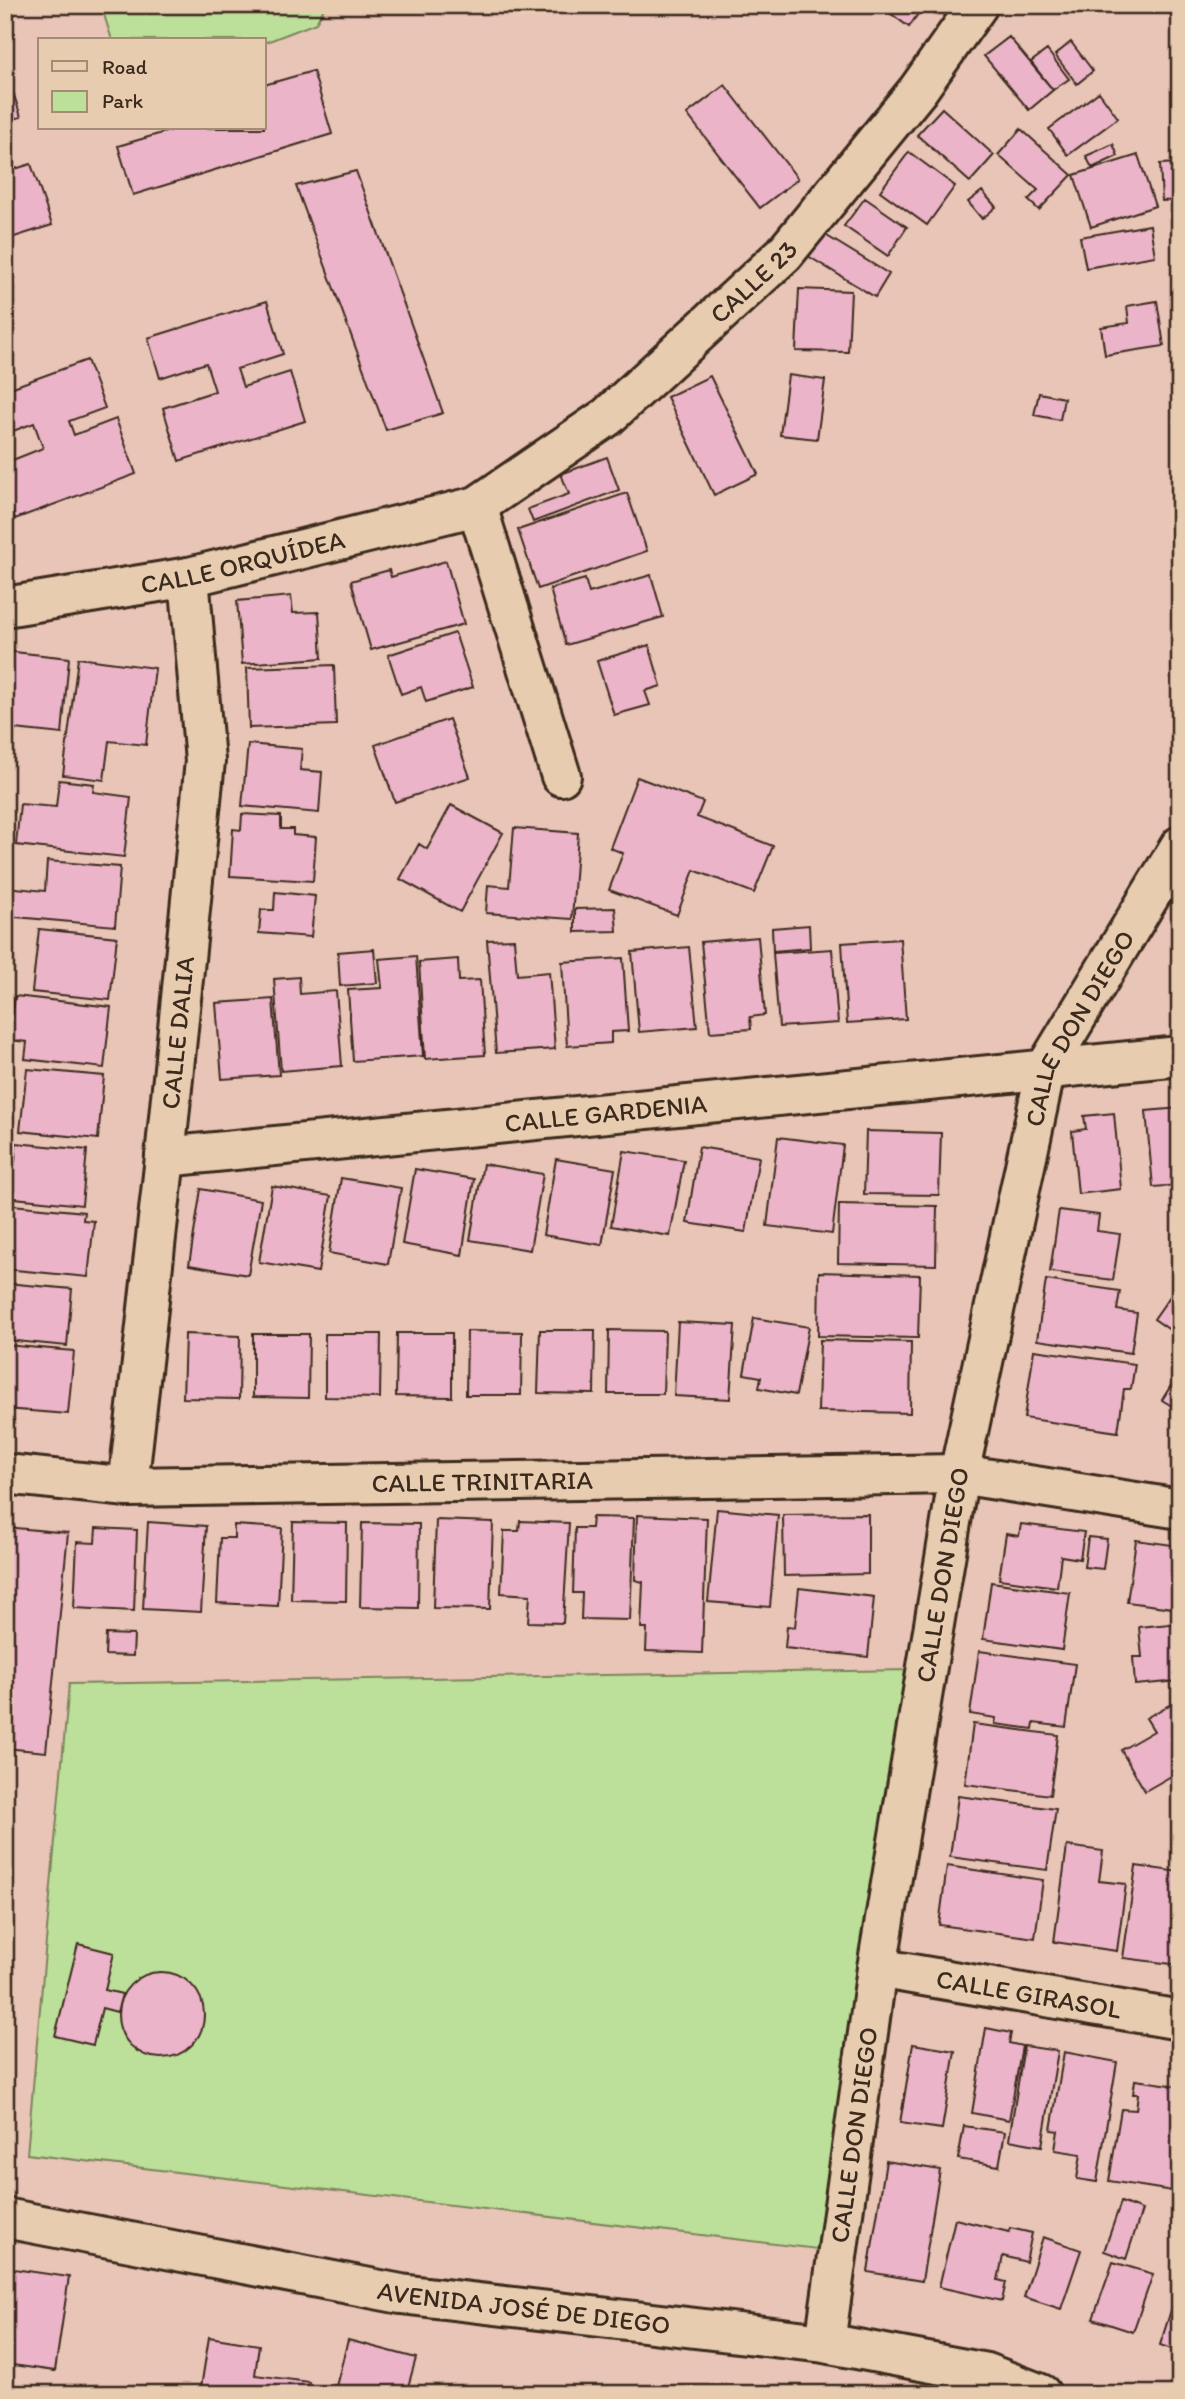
<svg xmlns="http://www.w3.org/2000/svg" width="1185" height="2399" viewBox="0 0 1185 2399" font-family="Itim,sans-serif">
<rect width="100%" height="100%" fill="#e9c5b7"/>
<filter id="ink" filterUnits="userSpaceOnUse"><feTurbulence type="fractalNoise" baseFrequency=".0143" numOctaves="2"/><feDisplacementMap in="SourceGraphic" scale="14" xChannelSelector="R" yChannelSelector="G"/><feConvolveMatrix kernelMatrix="1 2 1 2 8 2 1 2 1" color-interpolation-filters="sRGB"/></filter>
<g filter="url(#ink)">
<path fill="#bcdf99" stroke="#7c845c" stroke-width="2" d="M101 5H326L316 23 264 43V40H112Z
M910 1670 817 2249 27 2154 69 1684Z"/>
<path fill="#ecb4c9" stroke="#3b2a1e" stroke-width="2" d="M879 5H924L909 27Z
M1009 37 1053 90 1029 110 984 56Z
M1071 42 1093 71 1077 84 1055 55Z
M1047 50 1069 79 1053 90 1031 62Z
M5 67 21 117 5 121Z
M313 71 332 134 133 195 118 146 179 128H264V85Z
M725 85 798 179 760 208 687 114Z
M1099 92 1118 118 1068 155 1049 129Z
M942 108 994 155 970 182 917 135Z
M1021 129 1072 175 1039 210 1028 200 1038 190 998 155Z
M1113 144 1118 156 1092 168 1086 156Z
M909 152 955 186 927 225 880 191Z
M1138 155 1155 206 1091 227 1074 175Z
M1180 163V200L1162 201 1160 164Z
M31 164 52 225 5 240V172Z
M356 171 443 413 386 430 296 186Z
M982 191 996 207 982 219 968 202Z
M865 198 907 227 888 256 844 226Z
M1150 225 1155 256 1086 268 1080 237Z
M822 233 889 274 875 297 808 256Z
M799 289 851 291 848 352 796 351Z
M267 301 283 354 237 369 243 387 290 372 305 421 179 461 163 408 215 391 206 363 160 378 148 338Z
M1157 301 1164 346 1105 355 1101 327 1129 323 1127 306Z
M87 360 105 408 69 421 74 435 116 419 136 474 15 519 5 492V463L43 448 34 423 5 434V390Z
M788 375 825 380 817 439 780 435Z
M710 376 758 474 714 495 667 397Z
M1039 393 1064 398 1060 420 1034 415Z
M607 457 619 490 533 522 528 509 569 494 561 474Z
M627 493 647 551 538 589 518 530Z
M446 561 464 624 371 650 351 581 389 570 391 577Z
M651 575 663 617 566 645 550 589 585 579 589 593Z
M291 596 293 613 319 612 322 658 242 664 237 601Z
M455 633 473 687 426 702 421 687 401 694 388 655Z
M649 645 661 686 645 691 650 705 614 715 597 661Z
M5 651 69 658 62 734 5 728Z
M78 658 155 668 146 745 109 741 104 780 63 775Z
M334 665 336 725 249 728 247 668Z
M449 719 470 777 395 802 375 745Z
M248 744 302 749 300 770 322 772 319 813 242 806Z
M637 777 703 802 697 817 773 846 754 893 694 870 677 915 609 890 623 853 610 848Z
M59 780 94 784 93 792 131 797 124 857 16 845 20 804 56 807Z
M451 805 503 833 460 912 400 879 419 844 427 849Z
M242 814 281 816V829H293V835L316 837 313 881 230 876 233 829 241 830Z
M514 828 578 833 572 919 486 913 488 885 509 887Z
M47 861 120 867 115 926 5 916 6 887 45 891Z
M275 892 315 896 311 937 259 933 261 910H274Z
M615 908 617 931 575 932V909Z
M809 925 810 948 773 951 772 928Z
M39 929 117 937 110 1000 32 992Z
M758 937 765 1015 750 1017 751 1029 710 1032 701 942Z
M514 939 517 975 549 972 555 1049 496 1053 487 940Z
M900 939 906 1019 847 1023 842 943Z
M689 947 697 1027 639 1032 632 952Z
M374 949 377 983 340 986 338 952Z
M832 949 838 1023 779 1027 773 953Z
M416 956 423 1056 353 1061 348 990 382 988 379 959Z
M623 958 628 1031 611 1032V1043L567 1046 562 962Z
M458 959 459 981 480 980 485 1055 425 1059 419 962Z
M299 977 300 994 336 991 342 1066 281 1071 274 979Z
M15 996 111 1007 104 1068 25 1059 27 1042 9 1040Z
M273 999 279 1075 222 1079 216 1003Z
M27 1069 104 1076 98 1139 20 1131Z
M1180 1108V1185L1153 1187 1146 1111Z
M1114 1113 1121 1189 1078 1194 1072 1131 1086 1129 1084 1116Z
M866 1131 941 1133 939 1195 864 1194Z
M778 1137 843 1145 832 1234 767 1226Z
M16 1143 87 1150 82 1205 5 1197V1161L15 1162Z
M699 1147 759 1157 746 1232 687 1223Z
M624 1151 684 1160 670 1236 611 1226Z
M556 1159 615 1169 602 1245 543 1235Z
M483 1164 543 1174 530 1250 470 1240Z
M415 1169 474 1179 462 1255 402 1244Z
M341 1178 401 1188 388 1264 329 1253Z
M272 1186 331 1196 318 1272 259 1262Z
M201 1189 261 1200 248 1275 189 1265Z
M839 1204 937 1206 936 1265 838 1263Z
M12 1205 84 1212 83 1220 94 1221 88 1277 5 1269V1217L11 1218Z
M1059 1210 1099 1215 1097 1231 1120 1234 1113 1280 1050 1272Z
M819 1272 920 1275 918 1338 818 1336Z
M1046 1280 1120 1291 1117 1310 1137 1313 1131 1353 1037 1340Z
M1180 1282V1337L1154 1319Z
M5 1283 72 1289 67 1346 5 1340Z
M754 1318 809 1327 796 1395 759 1388 761 1377 744 1374Z
M678 1322 735 1325 730 1399 674 1396Z
M540 1330H595L594 1394 538 1393Z
M609 1330 665 1331 663 1394H608Z
M467 1331 522 1332 521 1395H466Z
M397 1333H452V1397L396 1396Z
M185 1334 240 1336 239 1399 183 1398Z
M253 1334H309L308 1398 253 1397Z
M325 1334H381L380 1398 325 1397Z
M820 1340 911 1342 910 1413 818 1411Z
M5 1345 74 1351 68 1414 5 1409Z
M1034 1350 1135 1364 1131 1389H1124L1118 1432 1024 1418Z
M1180 1371V1411L1162 1400Z
M717 1509 778 1515 770 1607 708 1602Z
M868 1514V1574L784 1576 783 1515Z
M637 1515 707 1518 702 1653 646 1651 647 1628H641L643 1582 635 1580Z
M592 1517 634 1518 630 1620 581 1619 582 1593H573L575 1528H591Z
M436 1520 493 1522 490 1609 433 1608Z
M520 1521 569 1523 563 1623 528 1622 530 1595 501 1593 504 1531H519Z
M148 1522 206 1526 201 1612 143 1609Z
M293 1522 347 1523 346 1601 291 1600Z
M362 1523 419 1524 418 1608 360 1607Z
M1021 1524 1084 1532 1080 1559 1061 1556 1057 1587 999 1579 1006 1534 1019 1536Z
M234 1525 282 1528 278 1606 217 1603 220 1538H234Z
M5 1527 68 1533 46 1752 5 1748Z
M96 1528 137 1530 134 1611 74 1608 77 1542 95 1543Z
M1088 1537 1107 1539 1103 1569 1084 1567Z
M1136 1540 1180 1546V1609L1127 1602Z
M991 1582 1070 1593 1062 1650 983 1639Z
M799 1588 874 1597 868 1657 785 1648 787 1626 795 1627Z
M1180 1623V1681L1135 1685 1133 1657H1142L1139 1627Z
M106 1634 134 1635 133 1656 105 1655Z
M979 1651 1075 1664 1066 1727 1034 1723 1033 1729 995 1724 996 1718 970 1714Z
M1180 1699V1771L1145 1791 1121 1750 1154 1731 1146 1718Z
M973 1724 1058 1735 1050 1795 965 1784Z
M958 1796 1056 1809 1047 1870 950 1857Z
M1067 1846 1103 1851 1099 1881 1126 1884 1117 1951 1054 1942Z
M947 1866 1043 1880 1035 1938 939 1925Z
M1136 1866 1180 1872V1965L1123 1958Z
M78 1944 114 1953 105 1990 122 1994 117 2012 102 2008 93 2045 55 2036Z
M118 2015a43 43 0 1 1 86 0a43 43 0 1 1-86 0Z
M986 2028 1011 2033 1009 2043 1022 2046 1009 2120 972 2113Z
M913 2044 955 2051 942 2129 900 2123Z
M1024 2046 1058 2051 1042 2146 1009 2140Z
M1064 2052 1117 2062 1097 2182 1077 2179 1081 2154 1055 2150 1058 2131 1051 2130Z
M1179 2079V2192L1109 2181 1121 2109 1136 2110 1138 2094H1133L1135 2080 1177 2086Z
M964 2126 1005 2132 999 2166 958 2159Z
M886 2161 940 2170 922 2281 868 2272Z
M1121 2202 1142 2210 1126 2259 1104 2251Z
M955 2219 1009 2232 1010 2228 1032 2233 1026 2262 1003 2256 998 2280 1006 2282 1002 2301 939 2287Z
M1043 2237 1081 2250 1061 2309 1024 2297Z
M1113 2262 1153 2274 1133 2332 1093 2319Z
M7 2268 69 2277 55 2371 5 2364Z
M1179 2285H1180V2352L1160 2345Z
M209 2337 259 2345 255 2375 309 2382 307 2394H200Z
M348 2340 416 2358 406 2394H334Z"/>
<g fill="none" stroke-linecap="round" stroke-linejoin="round">
<g stroke="#3b2a1e" stroke-width="44">
<g id="minor">
<path d="M477 506 561 776"/>
<path id="s1" d="M5 607 189 577 477 506 607 417 784 254 918 90 978 5"/>
<path id="s2" d="M165 1157 1180 1056"/>
<path id="s3" d="M5 1474 128 1487 959 1474 1180 1509"/>
<path id="s4" d="M128 1487 165 1157 205 761 189 577"/>
<path id="s5" d="M877 1968 1180 2020"/>
<path id="s6" d="M5 2218 401 2294 825 2343 986 2373 1041 2394"/>
<path id="s7" d="M825 2343 877 1968 959 1474 1046 1068 1180 846"/>
</g>
</g>
<use href="#minor" stroke="#e8ccaf" stroke-width="38"/>
</g>
</g>
<g text-anchor="middle" stroke-width="5" stroke-linejoin="round" paint-order="stroke">
<g font-size="26" fill="#3b2a1e" stroke="#e8ccaf">
<text dy="9" stroke="none"><textPath href="#s1" startOffset="840">CALLE 23</textPath></text>
<text dy="9" stroke="none"><textPath href="#s1" startOffset="242">CALLE ORQUÍDEA</textPath></text>
<text dy="9" stroke="none"><textPath href="#s7" startOffset="1344">CALLE DON DIEGO</textPath></text>
<text dy="9" stroke="none"><textPath href="#s4" startOffset="457">CALLE DALIA</textPath></text>
<text dy="9" stroke="none"><textPath href="#s2" startOffset="443">CALLE GARDENIA</textPath></text>
<text dy="9" stroke="none"><textPath href="#s3" startOffset="478">CALLE TRINITARIA</textPath></text>
<text dy="9" stroke="none"><textPath href="#s7" startOffset="777">CALLE DON DIEGO</textPath></text>
<text dy="9" stroke="none"><textPath href="#s5" startOffset="154">CALLE GIRASOL</textPath></text>
<text dy="9" stroke="none"><textPath href="#s7" startOffset="210">CALLE DON DIEGO</textPath></text>
<text dy="9" stroke="none"><textPath href="#s6" startOffset="527">AVENIDA JOSÉ DE DIEGO</textPath></text>
</g>
</g>
<rect width="1185" height="2399" fill="none" stroke="#e8ccaf" stroke-width="28"/>
<rect x="14" y="14" width="1157" height="2371" fill="none" stroke="#3b2a1e" stroke-width="2.5" filter="url(#ink)"/>
<rect x="38" y="38" width="228" height="91" fill="#e8ccaf" stroke="#a38b75" stroke-width="2"/>
<rect x="52" y="61" width="35" height="10" fill="#e8ccaf" stroke="#a38b75" stroke-width="2"/>
<text x="102" y="74" font-size="21" fill="#3b2a1e">Road</text>
<rect x="52" y="91" width="35" height="21" fill="#bcdf99" stroke="#a38b75" stroke-width="2"/>
<text x="102" y="108" font-size="21" fill="#3b2a1e">Park</text>
</svg>
